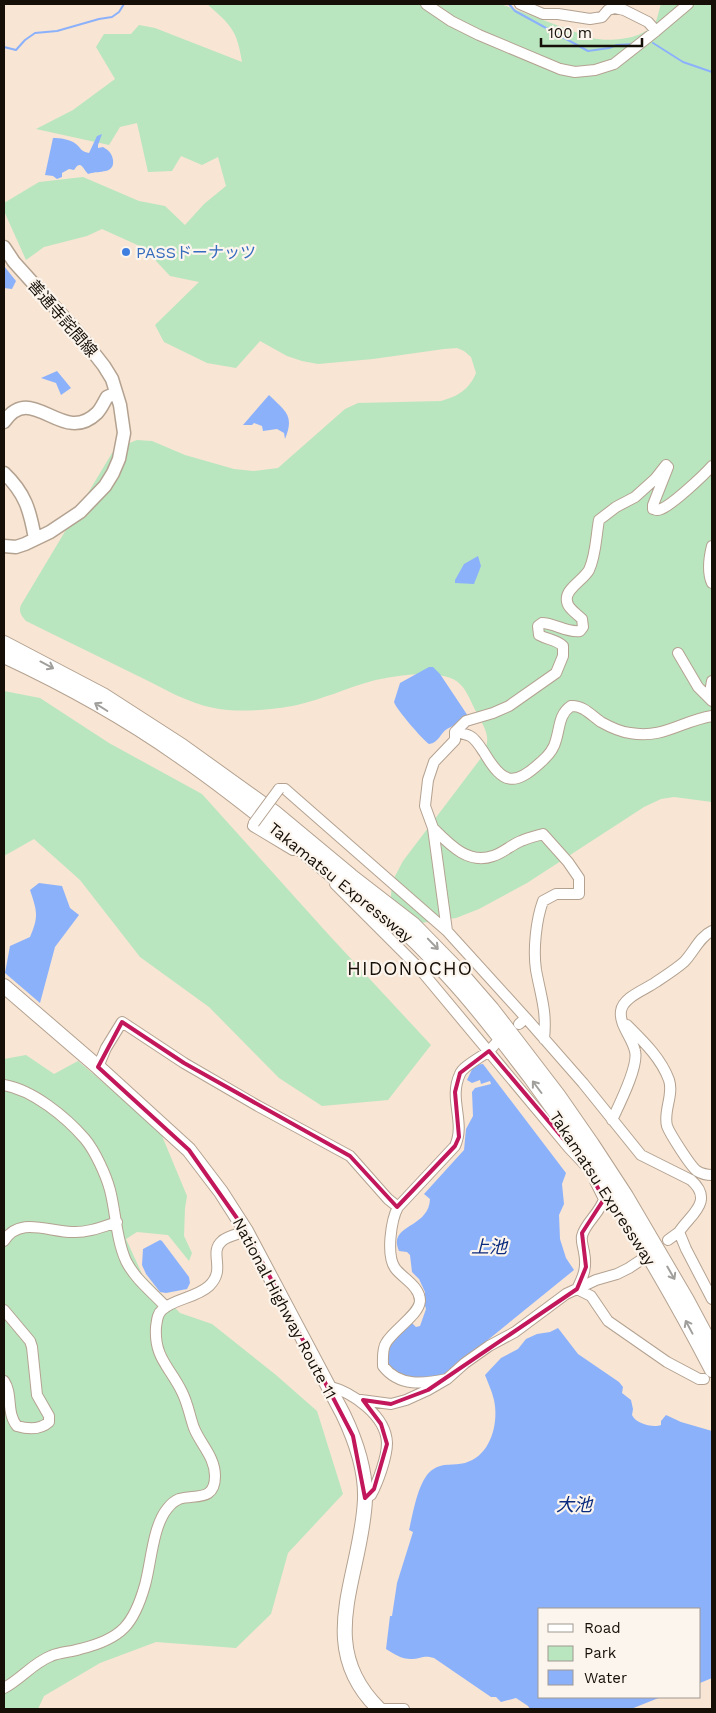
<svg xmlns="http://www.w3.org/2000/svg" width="716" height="1713" viewBox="0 0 716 1713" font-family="'Work Sans','Noto Sans JP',sans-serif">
<rect width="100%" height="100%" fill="#f8e5d3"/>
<path fill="#b9e6bf" d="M207 4H501L591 38C610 42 642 40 655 23 658 18 659 9 661 4H712V802L674 797 661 799 644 807 527 883 479 909 456 918 414 924 392 905 391 896 392 882 403 861 481 758C492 738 487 733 477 713 472 705 467 690 460 684 443 667 393 676 372 681 347 688 323 699 297 705 273 710 238 713 214 708 187 703 163 688 138 676 101 658 63 639 26 621 22 616 18 612 21 605L112 453 124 445 137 440 152 441 185 455 234 469 253 471 278 468 345 409 358 403 441 401C458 396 469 390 476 373L471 357 464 351 457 348 444 349 373 359 318 364 302 361 287 356 260 341 236 368 207 363 164 342 155 325 199 282 170 276 144 248 102 229 87 236 44 247 26 260 4 211V203L39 182 83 177 139 201 165 206 185 225 204 204 226 186 218 157 202 165 181 156 172 171 148 172 137 123 120 127 109 145 36 129 73 110 115 79 96 47 104 34H131L139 25 155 28 242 62C237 30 231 25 207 4Z
M4 691 40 698 109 743 202 794 328 934 431 1045 388 1100 322 1106 279 1078 209 1007 140 957 80 880 34 839 4 856Z
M26 1055 54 1074 78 1061 160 1131 187 1196 185 1208 184 1236 192 1253 189 1261 168 1235 137 1232 126 1239 142 1274 180 1313 212 1324 276 1375 317 1411 343 1494 288 1553 271 1614 236 1648 156 1642 100 1663 44 1696 38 1709H4V1059Z"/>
<path fill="#8cb1fb" d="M102 134 98 145V148L103 147C108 150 112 153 113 160 115 175 97 170 88 174 83 169 81 159 74 170L69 169 62 173V177L57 179 53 176 45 175 53 138C60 138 70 139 76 144 82 149 80 151 89 153L97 136Z
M4 266 16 281 12 289 4 288Z
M57 371 71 388 61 395 56 383 41 378Z
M269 395C285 411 295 415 285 439L284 433 277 429 263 431 262 426 254 423 252 425H243Z
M478 556 481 566 474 584 455 583V580L464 564Z
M429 667H433L440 674 468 716C461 721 455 725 447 729 440 733 439 743 429 744 423 740 396 709 394 702L400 683Z
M39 883 62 886 70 908 79 915 55 947 40 1003 5 973 10 946 30 937C39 916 37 911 30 890Z
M483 1064 566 1173 562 1184 564 1204 559 1215 560 1239 566 1258 574 1270 447 1373 428 1381H419L390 1370C378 1349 398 1336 411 1322L416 1327 420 1326 426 1309 424 1302 425 1292 419 1279 412 1272 410 1255 407 1252 399 1251C387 1224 429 1229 430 1199L424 1194 464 1150 466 1129 473 1116 472 1092 475 1088 491 1084 490 1081 481 1084 480 1080 472 1083 467 1080 474 1065Z
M160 1240 162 1241 189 1277 190 1283 187 1289 166 1293 160 1292 146 1274 142 1265 143 1249Z
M558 1328 578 1354 619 1382 623 1387 622 1393 631 1400 633 1409 632 1415C636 1424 653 1428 661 1425V1421L666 1415 681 1422 712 1431V1678L700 1683V1609H540V1697H661L631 1709H530L528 1706 516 1698 501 1702 496 1697H491L434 1658C424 1655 422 1658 413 1659 403 1660 394 1654 386 1649L390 1616H392L397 1583 413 1532 409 1530C413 1514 418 1480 432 1470 443 1462 453 1466 465 1463 491 1456 499 1423 494 1400 492 1391 488 1383 485 1375L501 1358 518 1349 526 1339 537 1334 550 1332Z"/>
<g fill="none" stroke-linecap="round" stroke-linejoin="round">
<path stroke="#8cb1fb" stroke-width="2" d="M509 4 515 11 588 51 609 48 617 45 634 44
M653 43 683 62 712 72
M4 47 16 50 25 40 35 33 57 31 99 19 112 17 119 12 124 4"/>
<g stroke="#b4a291" stroke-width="12">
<path id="minor" d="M426 4 451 21 479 35 560 69 575 72 595 70 614 64 656 31 688 4
M520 4 543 14H558L590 19 602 17 608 10 615 8 624 10 648 22 656 31
M712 546C709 558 707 572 712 583
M678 653 698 687 712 701
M709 698 712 681
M455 732C460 733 466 734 470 736 476 739 481 748 485 754 503 784 514 787 541 762 548 756 554 749 556 740 560 727 559 714 571 706 583 705 592 716 601 722 610 727 620 732 630 733 664 739 681 721 712 716
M279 789H285L447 931 526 1018 519 1024
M254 823 253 826 293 850
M433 828C449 844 468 865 493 856 503 853 511 845 521 841 528 838 536 836 543 834L568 862 579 878V894H556L543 901C536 920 533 950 536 970 541 997 547 1011 544 1039
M335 884 419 968 569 1148 586 1166
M447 931 433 828 425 806 428 780 434 762 455 740V732L466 721 493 713 509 706 556 673 563 656V646C555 639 548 640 539 635L538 626 542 623C554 623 567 633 580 631L583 627 582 619C576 613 565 607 567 597 568 588 584 579 589 570 596 555 596 536 599 520L616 507 635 497 655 479 666 465 668 467 653 505V509C657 510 657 511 661 509 672 505 703 476 712 466
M526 1018 583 1083 641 1155 691 1180C715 1201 690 1215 679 1232L686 1249 712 1299
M627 1025C643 1041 661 1058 669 1080 674 1095 663 1111 667 1126 670 1134 691 1167 697 1171 702 1174 707 1175 712 1175
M98 1067 106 1048 122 1022 184 1063 258 1106 350 1156 388 1199 398 1207
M4 1085C33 1090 66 1117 85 1139 95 1151 106 1175 110 1190 116 1213 116 1239 126 1261 135 1279 152 1292 166 1307
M612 1120C619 1105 639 1066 635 1051 632 1037 619 1025 621 1011 623 997 645 990 656 982 665 976 676 969 684 962 694 952 699 937 712 931
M668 1240 679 1232
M4 1241C19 1216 49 1232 72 1232 87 1233 102 1227 117 1222
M577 1289C584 1275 587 1267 584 1252 583 1246 581 1241 582 1236 585 1223 600 1213 604 1199L595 1181
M577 1289 591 1296 608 1321 667 1362 699 1379H704
M4 1310 30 1341 32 1347 37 1395 49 1416V1422C40 1430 27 1429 17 1426 6 1413 13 1394 4 1381
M447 1379C424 1384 399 1387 383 1366 383 1359 382 1349 386 1343 393 1330 419 1315 420 1301 420 1286 402 1278 395 1268 386 1255 391 1220 398 1207L455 1146C466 1122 448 1099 460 1074 463 1066 482 1057 490 1050 492 1048 495 1044 497 1042
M328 1386C352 1392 386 1415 387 1443 387 1457 378 1482 371 1495L365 1498
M361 1400 391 1404 406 1400 428 1390 447 1379 465 1363 489 1346 515 1332 566 1294 596 1280 617 1274 629 1268 647 1256
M4 1688C21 1679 33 1663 51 1656 60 1652 71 1652 80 1649 122 1639 134 1624 145 1585 151 1563 153 1526 167 1509 170 1505 174 1501 179 1499 195 1494 215 1502 215 1476 215 1457 201 1445 194 1428 190 1417 188 1404 182 1392 170 1367 154 1358 156 1327 157 1321 157 1314 162 1310 173 1299 196 1298 209 1286 227 1269 208 1253 222 1241 227 1236 239 1234 246 1231
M385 1709H404"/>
</g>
<g stroke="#b4a291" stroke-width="15">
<path id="major" d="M4 247 14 262 79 334 104 366 112 379 120 405 124 433 119 459 113 473 105 486 80 512 50 532 25 544 16 547 4 546
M4 422C32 380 62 447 97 413 101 409 104 402 107 397L116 393
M4 473C25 493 30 510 35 539"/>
</g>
<g stroke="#b4a291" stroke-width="16">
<path id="highway" d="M4 643 103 695 182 746 274 812 351 876 413 924 459 971 492 1009 558 1095 592 1144 626 1196 687 1300 712 1347
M4 656C64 684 124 717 178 755 232 792 283 834 333 876 357 895 382 913 406 933 421 946 435 962 449 977 478 1008 504 1043 530 1077 599 1170 659 1268 712 1370
M4 986 98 1067 189 1150 221 1192 246 1231 343 1414C356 1441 366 1469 365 1499 362 1576 313 1645 379 1709"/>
</g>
<use href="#minor" stroke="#fff" stroke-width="10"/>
<use href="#major" stroke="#fff" stroke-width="12"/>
<use href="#highway" stroke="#fff" stroke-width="14"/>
<g stroke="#b4a291" stroke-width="12" stroke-linecap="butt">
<path id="minor-bridge" d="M254 823 279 789"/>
</g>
<use href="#minor-bridge" stroke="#fff" stroke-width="10"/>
</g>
<defs><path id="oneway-shaft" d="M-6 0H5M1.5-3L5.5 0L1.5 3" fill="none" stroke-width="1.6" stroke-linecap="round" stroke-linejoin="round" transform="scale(1.25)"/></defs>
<g stroke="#a19f9c">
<use href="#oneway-shaft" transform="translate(47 665) rotate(28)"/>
<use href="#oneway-shaft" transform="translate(101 707) rotate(-148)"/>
<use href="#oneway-shaft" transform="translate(433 944) rotate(46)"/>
<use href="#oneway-shaft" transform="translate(537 1087) rotate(-127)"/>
<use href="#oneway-shaft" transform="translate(671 1273) rotate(60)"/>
<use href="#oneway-shaft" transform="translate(689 1327) rotate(-118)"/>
</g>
<path fill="none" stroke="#c2185b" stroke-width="4" stroke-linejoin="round" d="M122 1022 184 1063 350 1156 397 1207 455 1146 459 1137 455 1092 460 1073 489 1051 584 1163 604 1199 582 1233 586 1267 577 1289 428 1390 391 1404 363 1400 381 1424 387 1444 374 1489 365 1498 353 1436 246 1231 189 1150 98 1067Z"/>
<circle fill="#3f7fe0" stroke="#fcf5ed" stroke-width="2" cx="126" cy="252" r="5"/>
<g text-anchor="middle" stroke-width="4.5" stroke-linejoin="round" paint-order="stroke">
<g font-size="16" fill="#366cbe" stroke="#fcf5ed" text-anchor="start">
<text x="136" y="258">PASSドーナッツ</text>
</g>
<g font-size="16" fill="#150f08" stroke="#fcf5ed">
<text transform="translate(63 318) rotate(49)" y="6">善通寺詫間線</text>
<text transform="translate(341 882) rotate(39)" y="6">Takamatsu Expressway</text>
<text transform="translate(603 1188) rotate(57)" y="6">Takamatsu Expressway</text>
<text transform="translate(285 1308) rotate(62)" y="6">National Highway Route 11</text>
</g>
<g font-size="18" font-style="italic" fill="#0a2b7e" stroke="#fcf5ed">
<text x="489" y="1253">上池</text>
<text x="574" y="1511">大池</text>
</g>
<g font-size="19" letter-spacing="1" fill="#150f08" stroke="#fcf5ed">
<text x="410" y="975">HIDONOCHO</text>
</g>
</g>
<rect width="716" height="1713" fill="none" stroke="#150f08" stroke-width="10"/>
<rect x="538" y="1608" width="162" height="90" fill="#fcf5ed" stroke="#a09991"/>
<rect x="548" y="1624" width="25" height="8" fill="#ffffff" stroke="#a09991"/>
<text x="584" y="1633" font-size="15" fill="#150f08">Road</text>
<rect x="548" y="1646" width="25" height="15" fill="#b9e6bf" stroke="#a09991"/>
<text x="584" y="1658" font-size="15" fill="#150f08">Park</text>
<rect x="548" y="1670" width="25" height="15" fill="#8cb1fb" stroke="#a09991"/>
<text x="584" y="1683" font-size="15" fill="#150f08">Water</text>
<path d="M541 38v8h101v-8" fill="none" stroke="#150f08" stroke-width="2.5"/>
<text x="548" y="38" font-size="15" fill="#150f08" stroke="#fcf5ed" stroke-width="4" paint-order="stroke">100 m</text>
</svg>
